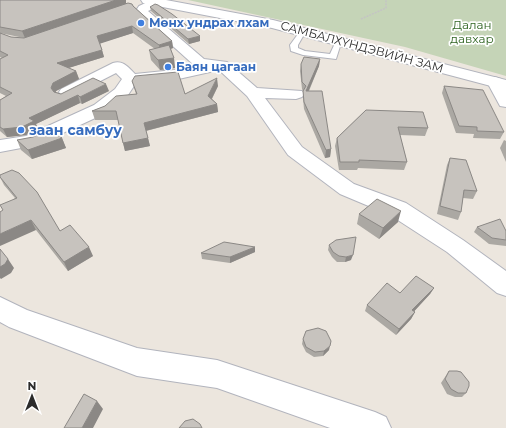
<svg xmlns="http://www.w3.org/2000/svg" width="506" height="428" viewBox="0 0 506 428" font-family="Montserrat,sans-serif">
<rect width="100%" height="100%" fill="#ece6de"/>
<path fill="#c5d4b7" d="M188 0H506V76L405 47Z"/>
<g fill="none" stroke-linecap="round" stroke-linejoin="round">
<g stroke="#b2b4bd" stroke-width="2">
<path id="service" d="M303 29 306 31 298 45V48L305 51 330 54 337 39H341L342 40 336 59 303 55 291 51 290 45 301 30Z"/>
</g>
<g stroke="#b2b4bd" stroke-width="2">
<path id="minor" d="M152 0H162L163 2 161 5 148 11 204 59 227 62 257 88 302 91 304 94 302 97 296 99 265 98 302 147 354 184 406 203 463 240 506 271V296L497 293 447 252 390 215 340 194 288 155 247 96 219 70 174 80 136 83 128 95 106 113 37 145 0 152V140L26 136 94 105 115 89 122 79 116 73 73 95 67 97 61 95 59 92 61 89 113 63C123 60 128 67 135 74L174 70 195 66 135 12 139 6Z
M495 77 501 79 506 87V107L500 106 487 82 489 79Z
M0 297 27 310 137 348 217 360 375 412 386 417 391 428H330L217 388 137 376 9 327 0 322Z"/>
</g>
<g stroke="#b2b4bd" stroke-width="2">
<path id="tertiary" d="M141 0H166L273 20 506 80V90L272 28 147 4 143 3Z"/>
</g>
<path stroke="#c4c4c4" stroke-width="1.5" stroke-dasharray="2 1" stroke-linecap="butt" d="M361 19 386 8V0"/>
<use href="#service" fill="#fff" fill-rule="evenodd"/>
<use href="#minor" fill="#fff" fill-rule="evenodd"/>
<use href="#tertiary" fill="#fff" fill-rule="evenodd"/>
</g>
<path fill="#aba8a3" d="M0 0H126V3L133 6 172 41 173 48 171 49 175 68 160 70 151 60 149 50 155 49 133 33 100 43 104 57 68 68 76 71 79 79 56 91V92L61 94 109 91 82 104 80 103 36 124 38 129 26 135 7 137 0 131V100L6 96 0 93V59L2 58 0 57V33L11 37 24 38 0 33Z
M150 7 200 41 189 44 151 11Z
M320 59 319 66 309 91 331 149 330 157 325 158 304 109 303 98V91L302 89 300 71 301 64Z
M132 81 185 94 218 86 212 99 217 104 218 112 146 131 150 146 125 151 118 120H95L92 111 136 94Z
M444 86 504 132 500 139 473 138 474 134 456 133 442 93Z
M366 110 428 128 425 136 400 135 407 162 404 170 358 168 357 170H339L335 146 337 138Z
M62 138 66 148 32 159 21 150 17 140Z
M504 140 506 141V162L500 148Z
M450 158 477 191 473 199 463 198 461 212 458 220 437 214 447 165Z
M0 175 60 231 93 256 68 271 36 230 3 210 15 198 4 185 0 177Z
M359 214 398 222 379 239 357 224Z
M477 227 506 240V246L489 244 474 232Z
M329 245 351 260 345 262H337L332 257 328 250Z
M255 252 230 263 202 259 201 253Z
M434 288 430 294 414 311 415 312 411 319 396 335 365 311 367 305 400 293Z
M303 339 329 350 323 356 314 357 306 352 302 344Z
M449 371 466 393 462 397H455L447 394 441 383Z"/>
<path fill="#8b8885" d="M116 0H126V4L25 38 22 31Z
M132 26 133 33 99 44 97 36Z
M200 36V41L189 44 188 39Z
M172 41 173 48 160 52 159 45Z
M102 50 104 57 59 71 57 63Z
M174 58 175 68 160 70 158 60Z
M320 59 319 66 305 99 306 91Z
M76 71 79 79 56 91 54 96 51 88 53 83Z
M217 78 218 86 209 104 208 96Z
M106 84 109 91 82 104 80 97Z
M78 95 80 103 36 124 38 129 26 135 7 137 3 129Z
M217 104 218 112 145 131 144 123Z
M62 138 66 148 32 159 28 150Z
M148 138 150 146 125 151 123 143Z
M331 149 330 157 325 158 326 150Z
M401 211 398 222 379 239 383 228Z
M31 220 36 230 0 246V234Z
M89 247 93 256 68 271 64 262Z
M255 247V252L230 263V257Z
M353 255 351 260 345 262 346 257Z
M8 259 14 268 11 273 1 279 0 278V267Z
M434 288 430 294 409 317 412 310Z
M415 312 411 319 396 335 399 329Z
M330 346 329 350 323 356 324 351Z
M97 401 103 409 93 428H82Z"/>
<path fill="#c7c3be" stroke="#8b8885" d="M0 0H116L22 31 0 27Z
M128 3 132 4 133 6 172 41 159 45 132 26 97 36 102 50 57 63 76 71 53 83 51 88 54 92 61 94 93 78 106 84 80 97 78 95 29 118 34 121 22 127 3 129 0 127V100L12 93 0 87V59L8 55 0 51V33L11 37 24 38Z
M155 4 158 5 172 14 200 36 188 39 150 7Z
M169 45 174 58 158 60 149 50Z
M304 57 320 59 306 91H322L331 149 326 150 304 102 303 91 306 86 302 82 301 64Z
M178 72 185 94 217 78 208 96 217 104 144 123 148 138 123 143 116 111H92L105 106 116 96 137 94 132 81 135 76Z
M444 86 483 90 504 132 477 131V127L459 126Z
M366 110 423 112 428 128 398 127 407 162 359 160V162H340L337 138Z
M49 130 62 138 28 150 17 140 33 137Z
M450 158 466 160 477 191 464 190 461 212 440 206Z
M12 170 19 173 37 192 60 231 70 225 89 247 64 262 31 220 0 234V212L3 210 0 205 17 198 0 177V175Z
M377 199 401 211 383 228 359 214Z
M500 219 506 231V240L492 238 477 227Z
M356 237 353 255 346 257 339 256 333 252 329 245 336 240Z
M224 242 255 247 230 257 201 253Z
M0 249 8 259 5 264 0 267Z
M416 276 434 288 412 310 415 312 399 329 367 305 387 283 400 293Z
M318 328 326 331 331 341 330 346 324 351 315 352 306 347 303 339 306 331Z
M449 371H457L461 372 469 382V386L466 393H458L451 389 445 379Z
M84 394 97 401 82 428H64Z
M193 419 200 424 202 428H179L185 421Z"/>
<g fill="#3f7fe0" stroke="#fff" stroke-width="1.5">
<circle cx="141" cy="23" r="4"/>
<circle cx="168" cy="67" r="4"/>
<circle cx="21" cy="130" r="4"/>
</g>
<g text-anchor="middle" stroke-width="3.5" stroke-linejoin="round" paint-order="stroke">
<g font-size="12" font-weight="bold" fill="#366cbe" stroke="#fff" text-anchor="start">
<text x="149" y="27">Мөнх ундрах лхам</text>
<text x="176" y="71">Баян цагаан</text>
</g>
<g font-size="12" fill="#2e6320" stroke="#fff">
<text x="472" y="29">Далан<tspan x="472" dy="14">давхар</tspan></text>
</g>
<g font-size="12" fill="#2b2b2b" stroke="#fff">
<text transform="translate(362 47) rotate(15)" y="4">САМБАЛХҮНДЭВИЙН ЗАМ</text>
</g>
<g font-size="14" font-weight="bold" fill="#366cbe" stroke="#fff" text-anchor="start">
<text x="29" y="135">заан самбуу</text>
</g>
</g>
<g transform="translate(32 396)" stroke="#ffffff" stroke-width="3" paint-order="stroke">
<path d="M0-3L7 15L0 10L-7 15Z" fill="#2b2b2b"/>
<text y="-6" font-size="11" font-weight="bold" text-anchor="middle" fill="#2b2b2b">N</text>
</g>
</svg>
